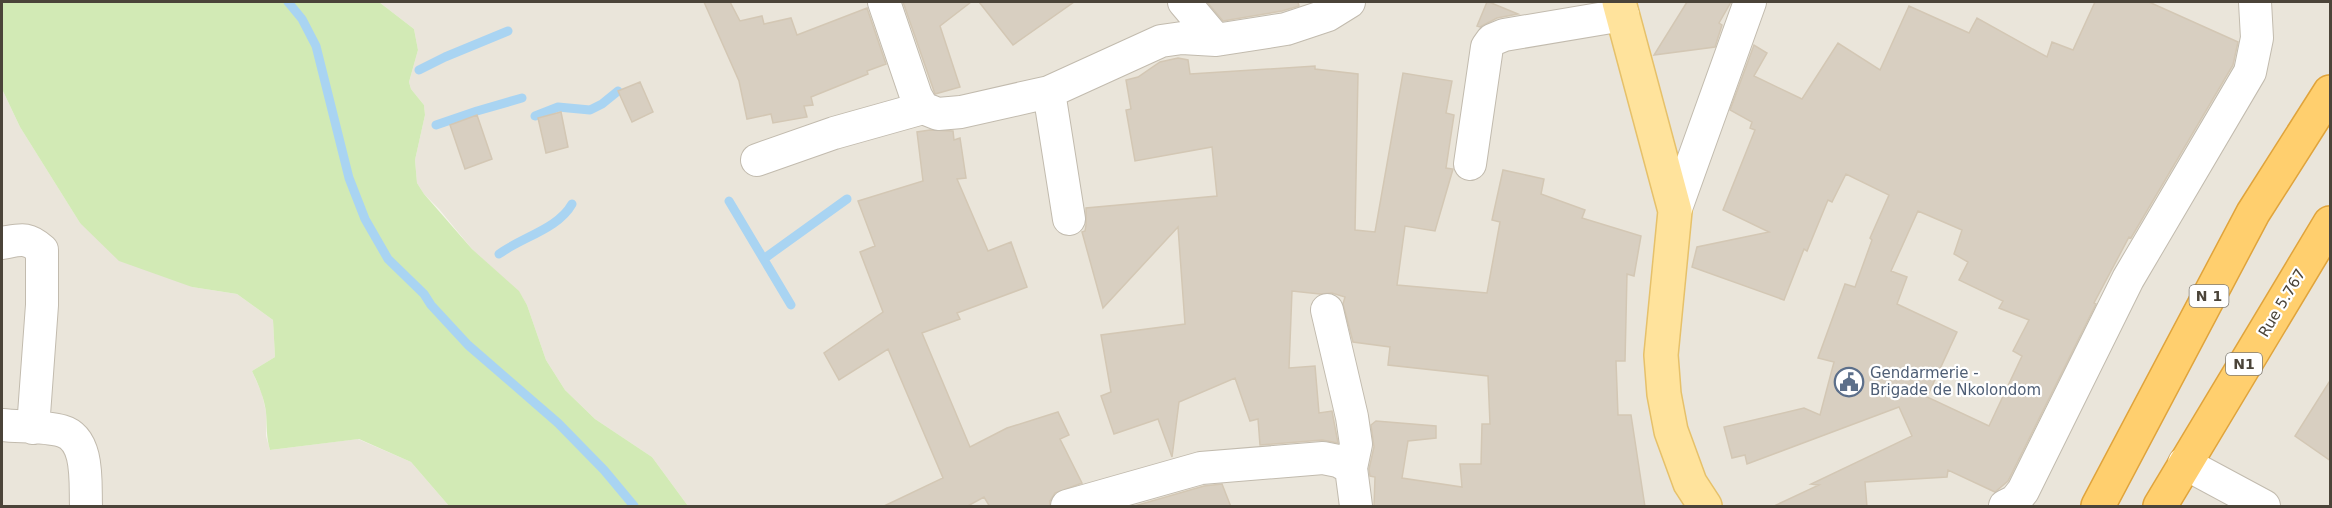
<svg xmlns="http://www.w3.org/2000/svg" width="2332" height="508" viewBox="0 0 2332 508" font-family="'DejaVu Sans',sans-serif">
<rect width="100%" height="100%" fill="#f6f3ec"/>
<path fill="#eae5da" d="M379 2H2330V506H688L652 457 595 419 565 390 546 360 527 305 519 292 472 249 439 209 424 194 417 183 415 160 425 115 424 105 411 89 409 82 418 50 414 29Z
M2 89 20 127 80 223 192 287 237 294 273 320 275 357 252 371 262 394 266 412V436L270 450 358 439 411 462 449 506H2Z"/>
<path fill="#d2eab5" d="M2 2H379L414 29 418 50 409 82 411 89 424 105 425 115 415 160 417 183 424 194 472 249 519 291 527 305 546 360 565 390 595 419 652 457 688 506H449L411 462 359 439 270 450C266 436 267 425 266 412 264 397 258 384 252 371L275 357 273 320 237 294 192 287 119 261 80 223 20 127 2 89Z"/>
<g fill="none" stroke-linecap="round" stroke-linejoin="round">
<path stroke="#a9d4f2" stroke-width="9" d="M288 2 302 19 316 46 349 178 365 219 388 259 424 294 431 305 468 345 558 423 604 470 634 506
M419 70 445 57 508 31
M535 116 558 107 590 110 602 104 618 91
M436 125 477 111 522 98
M729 201 791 305
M499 254C522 237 558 229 572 204
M765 258 847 199"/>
</g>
<path fill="#d8cfc1" stroke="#d3c7b4" stroke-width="1.5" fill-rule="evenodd" d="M704 2H730L740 21 762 16 764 24 791 18 797 35 867 8 886 64 867 71 868 74 811 97 813 105 804 106 807 117 773 123 771 114 747 119 739 81Z
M903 2H971L940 26 960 87 935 94Z
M979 2H1074L1013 45Z
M1207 2H1298L1299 6 1282 11 1223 21Z
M1487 2H1489L1518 14 1497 18 1480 27 1477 26Z
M1687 2H1731L1719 23 1722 25 1715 47 1654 55Z
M2095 2H2149L2238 42 2233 65 2131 238 2129 237 2094 303 2096 304 2008 481 1995 492 1948 470 1947 477 1865 482 1867 507H1772L1819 485 1811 484 1912 436 1899 407 1747 464 1745 455 1732 458 1724 427 1804 408 1820 415 1834 362 1818 358 1845 284 1855 287 1872 240 1870 238 1889 195 1846 174 1832 202 1828 200 1807 251 1804 249 1784 300 1692 267 1697 247 1769 232 1723 210 1755 130 1750 128 1752 122 1730 110 1754 45 1767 53 1754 76 1802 99 1838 43 1880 70 1909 6 1969 33 1977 18 2047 57 2052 42 2073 50ZM1918 211 1962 230 1954 254 1968 262 1959 280 2003 301 1999 308 2029 320 2013 351 2022 356 1989 426 1927 397 1957 332 1897 304 1907 277 1891 271Z
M1178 58 1188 60 1190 74 1315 66V69L1358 74 1355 230 1375 232 1403 73 1452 81 1446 113 1454 115 1446 168 1453 169 1435 231 1405 226 1397 285 1487 293 1500 222 1492 220 1503 170 1544 179 1541 194 1585 210 1582 218 1641 236 1634 276 1627 274 1625 361H1616L1618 415H1631L1645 507H1374L1375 477 1370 476 1369 469 1374 447 1371 425 1376 421 1436 426V438L1408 441 1402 478 1462 487 1460 464H1481L1482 424H1490L1488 376 1388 365 1390 347 1353 342 1343 304 1345 297 1332 293 1320 294 1292 291 1289 368 1315 366 1319 413 1332 411 1338 443 1322 440 1260 445 1258 419 1250 421 1235 378 1179 402 1172 457 1158 419 1114 434 1101 396 1111 392 1101 335 1185 324 1178 227 1103 308 1082 232 1085 231 1086 225V208L1217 196 1212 147 1135 161 1126 110 1131 109 1126 80 1138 77 1160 62Z
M640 82 653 112 632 122 618 91Z
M561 112 568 147 546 153 538 118Z
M477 115 492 159 465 169 450 125Z
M930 130 953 131 954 140 960 138 966 178 957 179 988 251 1011 242 1027 287 957 313 960 319 922 333 970 447 1007 428 1058 412 1069 435 1060 439 1082 483 1055 493 1050 501V507H990L984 497 966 507H882L943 478 888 349 839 380 824 353 883 312 860 252 875 246 858 201 923 181 917 132Z
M2331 379V461L2295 436Z
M1222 484 1231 507H1131L1204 486Z"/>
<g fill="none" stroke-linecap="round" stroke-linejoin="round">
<g stroke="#c2bbae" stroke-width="34">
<path id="minor" d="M884 2 916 96 923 108 938 114 961 112 1049 92 1161 41 1182 38 1216 40 1286 29 1328 15 1349 2
M1184 2 1216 40
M1049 92 1069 219
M757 160 834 133 923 108
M1470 164 1487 47 1492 40 1504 35 1623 15
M1675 211 1750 2
M2 243C20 240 27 236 42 250V305L33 428
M1327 310 1352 417 1356 444 1351 468
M2 425C20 427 45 426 62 431 90 439 85 484 86 506
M2184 463 2264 506
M1067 506 1201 468 1323 458 1338 461 1351 468 1356 506
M2005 506 2015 501 2023 491 2128 279 2250 72 2257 38 2255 2"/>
</g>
<g stroke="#e6c16a" stroke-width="36">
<path id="major" d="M1619 2 1675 211 1661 355 1664 394 1671 431 1690 483 1705 506"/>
</g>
<g stroke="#e0a43c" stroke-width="36">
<path id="highway" d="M2098 506 2253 213 2330 92
M2160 506 2330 223"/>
</g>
<use href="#minor" stroke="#fff" stroke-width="32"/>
<use href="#major" stroke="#ffe39c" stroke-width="33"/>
<use href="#highway" stroke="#ffcf6e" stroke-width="33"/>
</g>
<defs>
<g id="civic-ring" transform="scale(1.5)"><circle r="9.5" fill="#fff" stroke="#5c6f8a" stroke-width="1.5"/><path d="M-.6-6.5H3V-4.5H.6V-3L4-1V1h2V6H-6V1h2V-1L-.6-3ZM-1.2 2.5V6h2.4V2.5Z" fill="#5c6f8a"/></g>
</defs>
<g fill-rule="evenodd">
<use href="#civic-ring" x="1849" y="382"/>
</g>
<g text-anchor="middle" stroke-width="4.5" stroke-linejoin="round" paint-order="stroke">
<g fill="#fff" stroke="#817c74" stroke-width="1.5">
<rect x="2189.5" y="285" width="39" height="22" rx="4.5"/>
<rect x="2226" y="353" width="36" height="22" rx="4.5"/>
</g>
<g font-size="14" font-weight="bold" fill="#4b4439">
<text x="2209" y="301">N 1</text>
<text x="2244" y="369">N1</text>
</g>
<g font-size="15" fill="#4b4439" stroke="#fff">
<text transform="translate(2282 303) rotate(-59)" y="5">Rue 5.767</text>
</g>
<g font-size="15" fill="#4e5e75" stroke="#fff" text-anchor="start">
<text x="1870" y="378">Gendarmerie -<tspan x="1870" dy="17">Brigade de Nkolondom</tspan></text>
</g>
</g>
<rect width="2332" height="508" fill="none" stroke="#4b4439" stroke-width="6"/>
</svg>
